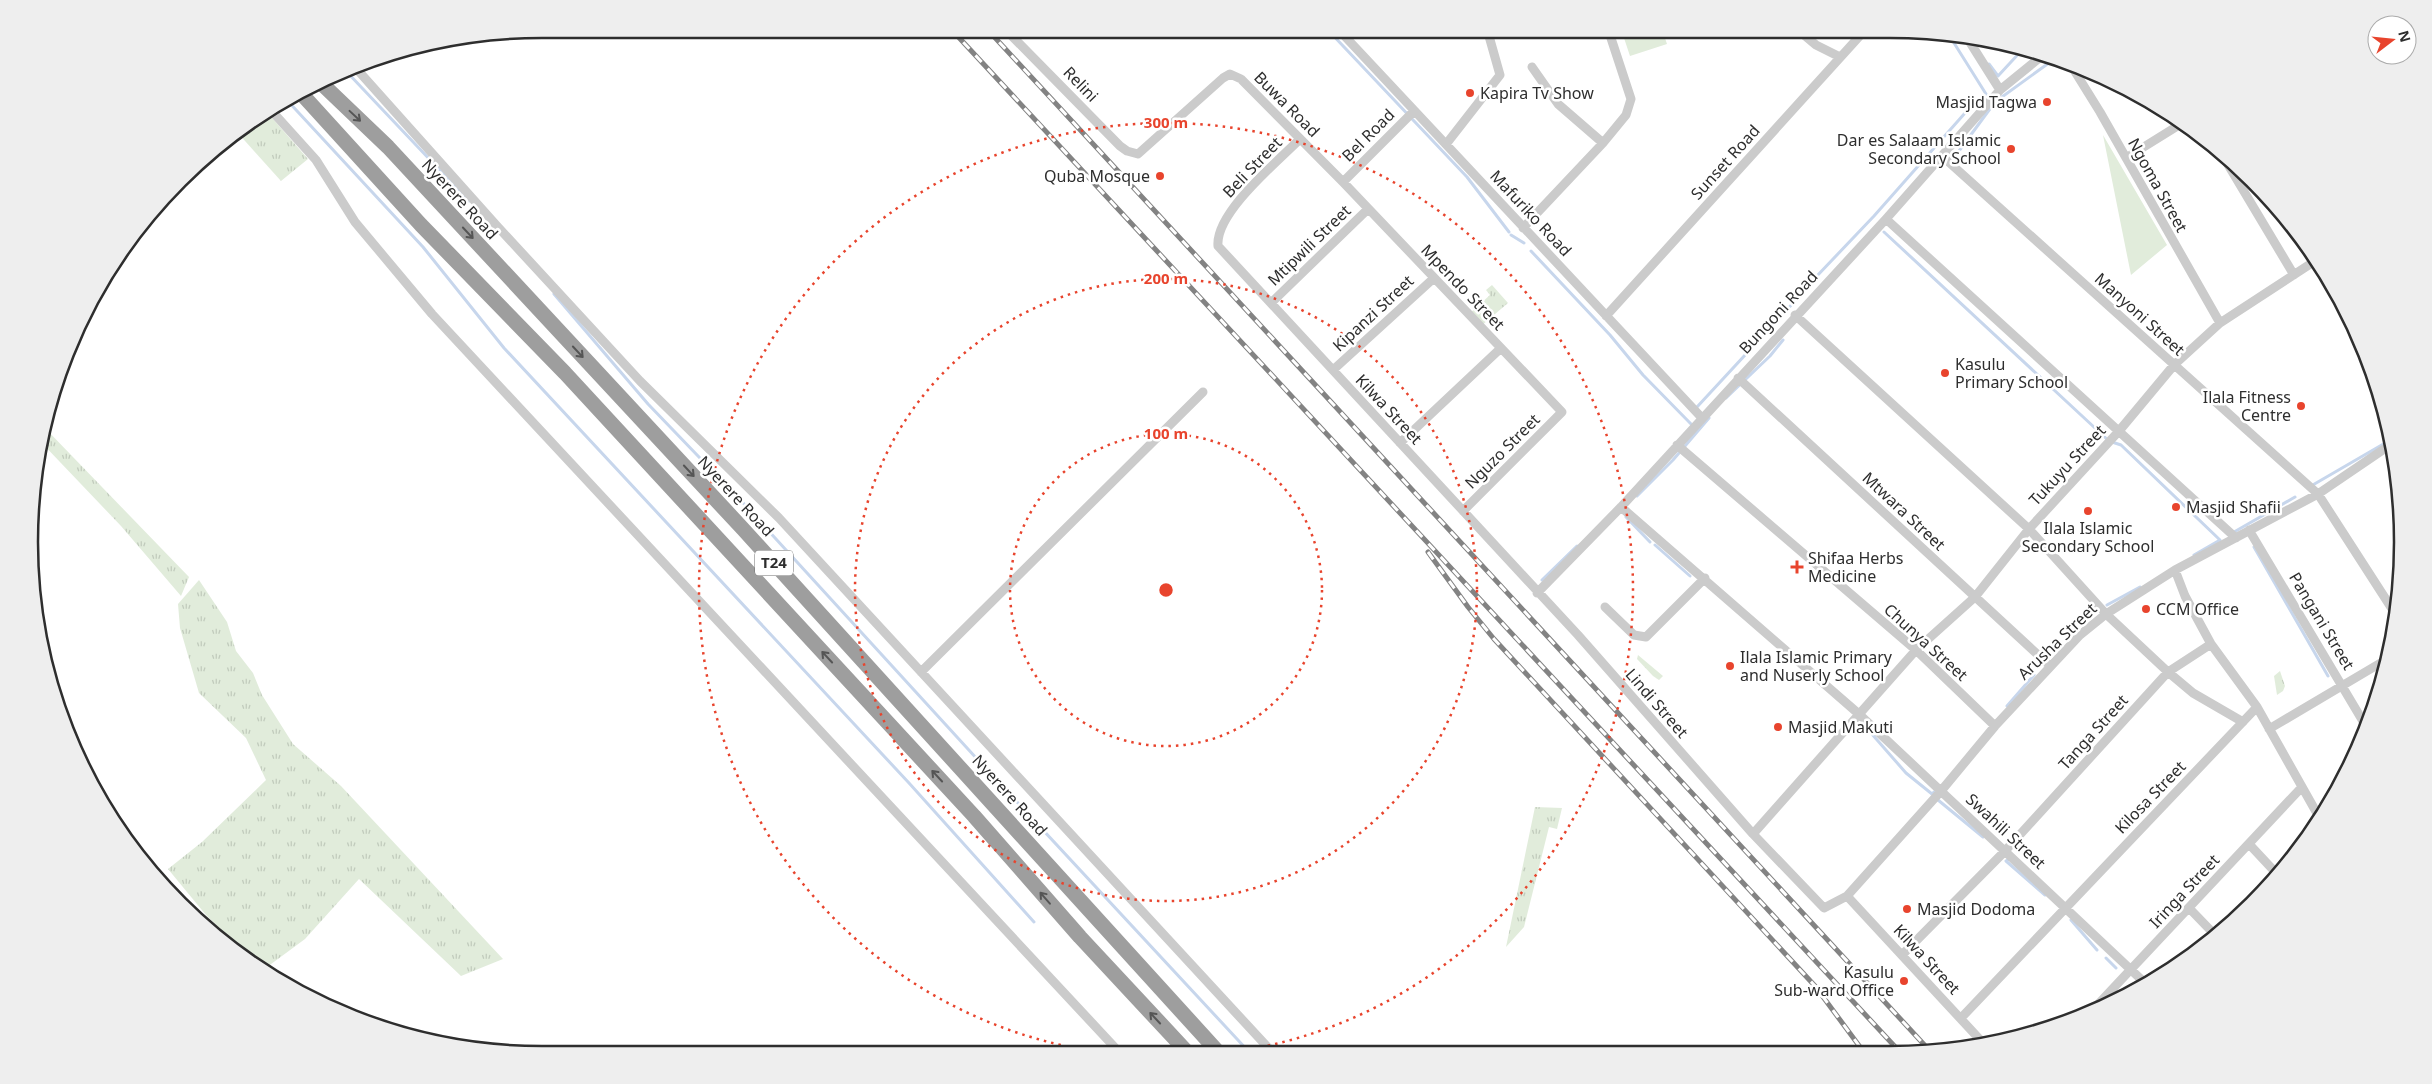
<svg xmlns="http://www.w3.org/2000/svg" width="2432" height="1084" viewBox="0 0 2432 1084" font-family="'Noto Sans',sans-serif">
<defs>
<pattern id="grass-tufts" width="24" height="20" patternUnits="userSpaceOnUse" patternTransform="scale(1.25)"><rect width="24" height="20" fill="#e1ecdb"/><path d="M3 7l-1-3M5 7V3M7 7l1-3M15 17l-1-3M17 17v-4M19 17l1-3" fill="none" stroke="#c1cbbc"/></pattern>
</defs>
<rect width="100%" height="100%" fill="#fff"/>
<path fill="url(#grass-tufts)" d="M266 111 308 159 281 181 237 132Z
M1492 285 1508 303 1481 326 1469 314 1490 295 1486 290Z
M43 426 189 577 181 596 121 526 39 440Z
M199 580 227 622 236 651 253 673 262 695 293 744 341 786 503 959 461 976 359 879 305 939 263 970 206 915 168 869 202 842 266 780 246 738 199 693 180 628 178 604Z
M1638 655 1663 676 1659 680 1653 676 1637 659Z
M2280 671 2285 686 2283 691 2277 695 2274 676Z
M1535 807 1562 808 1557 829 1549 827 1524 927 1506 947Z"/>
<path fill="#e1ecdb" d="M1621 29H1662L1667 44 1630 56Z
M2103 135 2167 245 2131 275Z"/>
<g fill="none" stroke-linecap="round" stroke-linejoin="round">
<path stroke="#c7d6ec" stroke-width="3" d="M1327 29 1467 177 1509 232
M1989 64 1998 76 2023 49
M345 70 469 201
M285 98 423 247 504 348 909 783 1034 922
M1956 155 1995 102 2053 60
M1884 232 2109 441 2121 445 2220 540 2194 555
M1511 235 1524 243
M1531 251 1610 335 1643 375 1692 425
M1815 278 1874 216 1965 113 1986 94 1949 35
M554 294 648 404 749 509
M1726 398 1770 356 1783 340
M1697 407 1807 288
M2311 486 2392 439
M1637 496 1673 460 1709 418
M1626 517 1650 542
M765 527 978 760 1250 1053
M2234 532 2295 497
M1655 545 1690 576
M2254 547 2328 676
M1542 580 1577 546
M2107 605 2140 587
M2007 706 2034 675
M1864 725 1906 773 1932 794 1934 792
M1938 800 1983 837
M2009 859 2006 861 2045 895
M2071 920 2097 950
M2106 958 2116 968
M2135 983 2139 986"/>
<path stroke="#cbcbcb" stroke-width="9" d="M1005 29 1120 146 1127 151 1138 154 1223 78 1230 74 1241 79 1343 182 1562 412 1463 511
M1338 29 1702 418
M1797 29 1816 45 1840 57
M1966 36 2000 90
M2069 62 2100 112 2220 323
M354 66 497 226 640 381 779 518 1273 1053
M1532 67 1558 104 1603 143
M270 109 316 160 355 222 432 314 1120 1053
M1300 139C1277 162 1215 213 1218 246L1578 635 1753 834 1824 908 1847 896 1941 791 1995 726 2080 635 2106 614 2175 570 2318 494 2393 443
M1447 143 1500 75 1487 29
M2221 153 2294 275
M1942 156 2318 494 2396 615
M2126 158 2184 122
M1343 182 1414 111
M1886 219 2236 538
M1523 228 1603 143 1626 115 1631 99 1608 29
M1271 303 1368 209
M1795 315 2029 529 2106 614 2168 672 2193 693 2243 722
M1606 316 1866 29
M1333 370 1434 278
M1738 378 2050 666
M1400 443 1501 348
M1677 445 1916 650 1995 726
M1621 507 1860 715 2145 983
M2249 530 2367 728
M2175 570 2185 596 2211 644 2257 707 2319 817
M1537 593 1621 507 1886 219 2000 90 2043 55
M1605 607 1634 635 1646 637 1705 578
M921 672 1203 392
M2269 729 2389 658
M1753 834 1916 650 1975 597 2029 529 2119 431 2174 365 2220 323 2318 259
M2249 844 2277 874
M1847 896 1984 1044
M2189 908 2216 936
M1902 955 2005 851 2168 672 2211 644
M2088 1015 2302 787
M1961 1018 2257 707"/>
<path stroke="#9e9e9e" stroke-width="15" d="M320 82 388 147 743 529 1219 1053
M299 91 421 225 565 373 974 816 1080 937 1188 1053"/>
<g stroke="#838383" stroke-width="5">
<path id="rail" d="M951 29 1899 1051
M987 29 1930 1051
M1428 552 1468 607 1494 639 1815 986 1863 1051"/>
</g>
<use href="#rail" stroke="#fff" stroke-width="3" stroke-dasharray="9" stroke-linecap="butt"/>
</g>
<defs><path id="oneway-shaft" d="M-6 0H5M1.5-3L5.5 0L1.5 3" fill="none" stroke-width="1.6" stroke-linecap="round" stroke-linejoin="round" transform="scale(1.25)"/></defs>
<g stroke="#555">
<use href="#oneway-shaft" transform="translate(355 116) rotate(43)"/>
<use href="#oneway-shaft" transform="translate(468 233) rotate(47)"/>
<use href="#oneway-shaft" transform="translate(578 352) rotate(47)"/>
<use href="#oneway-shaft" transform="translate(689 471) rotate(47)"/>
<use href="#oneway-shaft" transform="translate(827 657) rotate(-133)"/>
<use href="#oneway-shaft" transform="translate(937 776) rotate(-133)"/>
<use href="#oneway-shaft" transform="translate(1045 898) rotate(-131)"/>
<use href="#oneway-shaft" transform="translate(1155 1018) rotate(-133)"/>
</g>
<g fill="none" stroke="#e8442d" stroke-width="2.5" stroke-dasharray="2.5 5">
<circle cx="1166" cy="590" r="156"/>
<circle cx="1166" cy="590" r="311"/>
<path d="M1105 1053A467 467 0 1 1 1227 1053"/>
</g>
<g fill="#e8442d" stroke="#fff" stroke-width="2">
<circle cx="1470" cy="93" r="5"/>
<circle cx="2047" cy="102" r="5"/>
<circle cx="2011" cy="149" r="5"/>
<circle cx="1160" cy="176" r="5"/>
<circle cx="1945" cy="373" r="5"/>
<circle cx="2301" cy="406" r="5"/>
<circle cx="2176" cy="507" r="5"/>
<circle cx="2088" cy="511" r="5"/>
<path d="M1794.5 559.5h5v5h5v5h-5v5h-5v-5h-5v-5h5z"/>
<circle cx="2146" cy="609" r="5"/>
<circle cx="1730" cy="666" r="5"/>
<circle cx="1778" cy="727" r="5"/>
<circle cx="1907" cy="909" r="5"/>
<circle cx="1904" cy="981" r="5"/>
</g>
<g text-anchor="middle" stroke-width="5" stroke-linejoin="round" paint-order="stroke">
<rect fill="#fff" stroke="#6d6d6d" stroke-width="1" x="755" y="550.5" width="38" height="25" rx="4"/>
<g font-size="15" font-weight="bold" fill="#2e2e2e">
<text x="774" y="568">T24</text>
</g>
<g font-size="16" fill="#2e2e2e" stroke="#fff">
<text transform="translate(1081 84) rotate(46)" y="6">Relini</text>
<text transform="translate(1287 104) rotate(45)" y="6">Buwa Road</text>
<text transform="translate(1368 135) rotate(-45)" y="6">Bel Road</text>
<text transform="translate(1725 162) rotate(-48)" y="6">Sunset Road</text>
<text transform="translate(1252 167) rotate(-46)" y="6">Beli Street</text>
<text transform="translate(2158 185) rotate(61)" y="6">Ngoma Street</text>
<text transform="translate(460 199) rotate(47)" y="6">Nyerere Road</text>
<text transform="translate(1531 213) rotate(47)" y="6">Mafuriko Road</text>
<text transform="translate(1309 245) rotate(-44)" y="6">Mtipwili Street</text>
<text transform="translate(1463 287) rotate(46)" y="6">Mpendo Street</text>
<text transform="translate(1778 312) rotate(-47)" y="6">Bungoni Road</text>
<text transform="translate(1373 313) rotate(-43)" y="6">Kipanzi Street</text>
<text transform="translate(2140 314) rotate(42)" y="6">Manyoni Street</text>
<text transform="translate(1389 409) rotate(47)" y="6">Kilwa Street</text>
<text transform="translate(1502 451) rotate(-45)" y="6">Nguzo Street</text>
<text transform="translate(2067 465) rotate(-47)" y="6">Tukuyu Street</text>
<text transform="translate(736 496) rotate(47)" y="6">Nyerere Road</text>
<text transform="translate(1904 511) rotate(43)" y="6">Mtwara Street</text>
<text transform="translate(2322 621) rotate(59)" y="6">Pangani Street</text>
<text transform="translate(2057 641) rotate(-44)" y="6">Arusha Street</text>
<text transform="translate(1926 642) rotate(42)" y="6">Chunya Street</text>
<text transform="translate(1657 703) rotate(49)" y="6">Lindi Street</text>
<text transform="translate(2093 732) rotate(-48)" y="6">Tanga Street</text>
<text transform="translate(1010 795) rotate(48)" y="6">Nyerere Road</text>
<text transform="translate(2150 797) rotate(-46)" y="6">Kilosa Street</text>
<text transform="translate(2006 831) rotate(43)" y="6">Swahili Street</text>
<text transform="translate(2184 891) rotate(-47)" y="6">Iringa Street</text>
<text transform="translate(1927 959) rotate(47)" y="6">Kilwa Street</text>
</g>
<g font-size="16" fill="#2e2e2e" stroke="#fff" text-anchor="start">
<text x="1480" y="99">Kapira Tv Show</text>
<text x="2037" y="108" text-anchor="end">Masjid Tagwa</text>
<text x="2001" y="146" text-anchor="end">Dar es Salaam Islamic<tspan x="2001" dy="18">Secondary School</tspan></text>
<text x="1150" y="182" text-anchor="end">Quba Mosque</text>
<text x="1955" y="370">Kasulu<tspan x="1955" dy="18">Primary School</tspan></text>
<text x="2291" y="403" text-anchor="end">Ilala Fitness<tspan x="2291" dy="18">Centre</tspan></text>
<text x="2186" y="513">Masjid Shafii</text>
<text x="2088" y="534" text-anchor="middle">Ilala Islamic<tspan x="2088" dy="18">Secondary School</tspan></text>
<text x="1808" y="564">Shifaa Herbs<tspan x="1808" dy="18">Medicine</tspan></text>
<text x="2156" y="615">CCM Office</text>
<text x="1740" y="663">Ilala Islamic Primary<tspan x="1740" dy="18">and Nuserly School</tspan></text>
<text x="1788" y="733">Masjid Makuti</text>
<text x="1917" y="915">Masjid Dodoma</text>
<text x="1894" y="978" text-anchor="end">Kasulu<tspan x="1894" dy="18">Sub-ward Office</tspan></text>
</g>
</g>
<path d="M0 0H2432V1084H0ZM542 38H1890A504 504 0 0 1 2394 542V542A504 504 0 0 1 1890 1046H542A504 504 0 0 1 38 542V542A504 504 0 0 1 542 38Z" fill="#eee" fill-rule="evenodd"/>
<path fill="none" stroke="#2e2e2e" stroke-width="2.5" d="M542 38H1890A504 504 0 0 1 2394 542V542A504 504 0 0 1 1890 1046H542A504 504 0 0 1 38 542V542A504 504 0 0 1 542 38Z"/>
<circle cx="1166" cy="590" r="8" fill="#e8442d" stroke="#fff" stroke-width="2.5"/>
<g font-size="15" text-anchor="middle" font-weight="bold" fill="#e8442d" stroke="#fff" stroke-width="5" stroke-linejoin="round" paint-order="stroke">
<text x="1166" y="128">300 m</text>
<text x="1166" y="284">200 m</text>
<text x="1166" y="439">100 m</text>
</g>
<g transform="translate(2392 40) rotate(74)"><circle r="24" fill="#ffffff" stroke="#ababab"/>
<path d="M0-4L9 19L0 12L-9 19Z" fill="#e8442d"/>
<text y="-8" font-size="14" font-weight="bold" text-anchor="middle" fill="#2e2e2e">N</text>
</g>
</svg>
